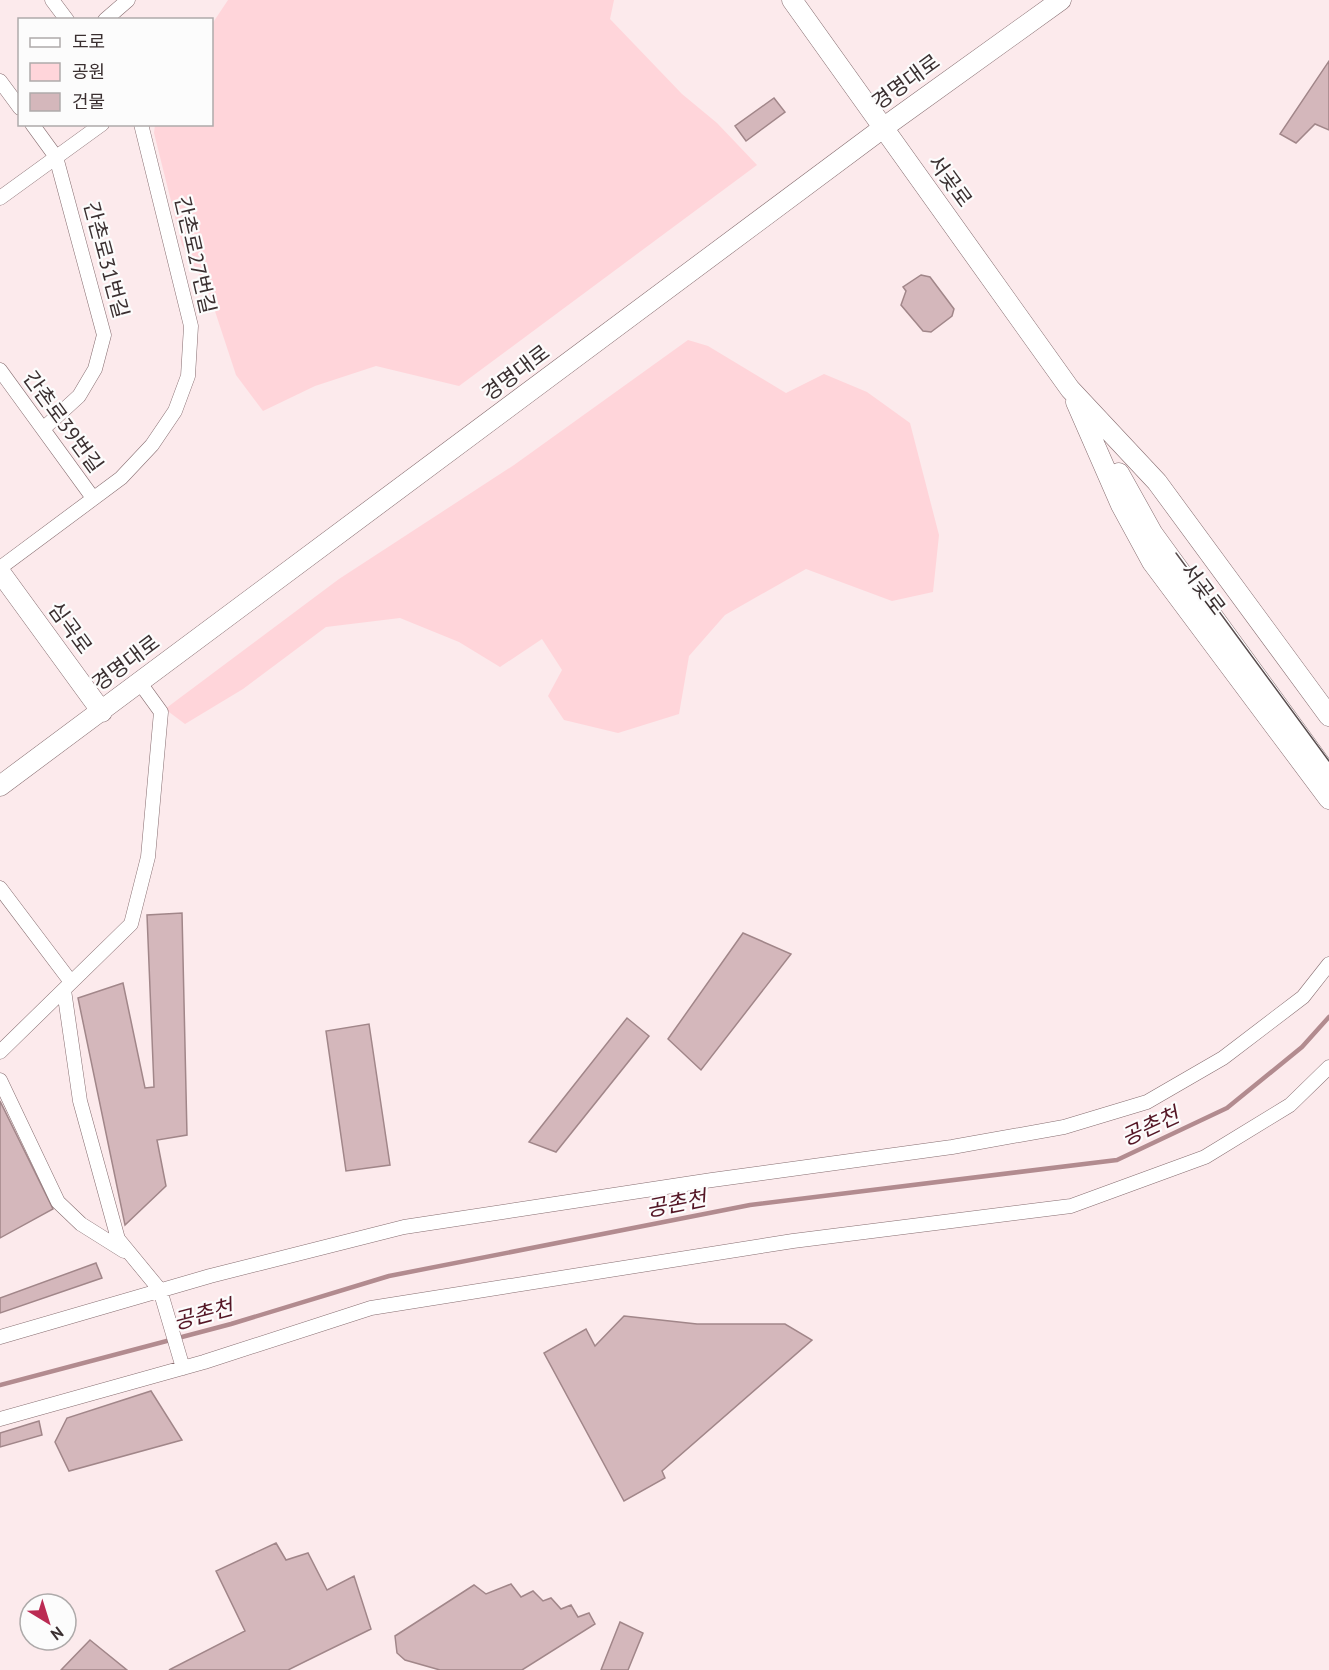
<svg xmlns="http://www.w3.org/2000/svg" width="1329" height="1670" viewBox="0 0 1329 1670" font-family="'PT Sans','Noto Sans KR',sans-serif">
<rect width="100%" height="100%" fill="#fceaec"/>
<path fill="#ffd5da" d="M228 0H614L610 19 682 94 717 123 757 165 459 386 376 366 315 386 263 411 236 375 208 290 182 245 154 133 155 125 212 124V24Z
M688 340 708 346 786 393 824 374 867 392 910 423 939 535 933 592 892 601 806 569 725 615 689 656 679 714 618 733 564 720 548 696 562 670 542 639 500 667 459 642 400 618 326 627 243 689 185 724 165 709 339 579 514 465Z"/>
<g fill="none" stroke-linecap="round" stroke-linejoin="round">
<path stroke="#b28b8f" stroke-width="4.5" d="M0 1385 231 1324 389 1276 750 1205 1117 1160 1227 1108 1302 1047 1329 1017"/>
</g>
<path fill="#d4b7bb" stroke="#a18689" stroke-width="1.5" d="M1329 61V130L1315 124 1296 143 1280 134Z
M774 98 785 112 746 141 735 126Z
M921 275 930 277 954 309 952 316 931 332 923 331 901 305 906 291 903 287Z
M182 913 187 1135 157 1140 166 1186 125 1225 78 998 123 983 145 1088 154 1087 147 915Z
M743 933 791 954 701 1070 668 1039Z
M627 1018 649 1036 556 1152 529 1142Z
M369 1024 390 1165 346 1171 326 1031Z
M0 1101 53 1209 0 1238Z
M96 1263 102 1278 0 1313V1298Z
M624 1316 697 1324H785L812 1340 662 1471 665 1478 624 1501 544 1353 586 1329 595 1346Z
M151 1391 182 1440 69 1471 55 1442 67 1418Z
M39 1421 42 1435 0 1447V1433Z
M276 1543 286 1560 308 1553 327 1590 354 1576 371 1629 288 1670H169L245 1631 216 1571Z
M511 1584 521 1597 533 1591 543 1601 551 1598 561 1609 571 1605 578 1617 589 1613 595 1624 522 1670H440L405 1660 397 1653 395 1636 474 1585 486 1594Z
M620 1622 643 1633 628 1670H601Z
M90 1640 127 1670H61Z"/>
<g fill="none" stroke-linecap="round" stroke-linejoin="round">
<g stroke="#866d70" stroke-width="15">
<path id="street" d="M52 0 67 20
M105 20 128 0
M0 81 20 108
M32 124 56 157 104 335 95 369 79 396 43 429
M0 198 102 124
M0 370 93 498
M0 568 121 478 152 445 175 411 188 376 191 326 141 124
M0 888 71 982
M64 990 80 1101 118 1239 160 1290 183 1368
M0 1052 131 924 148 857 161 712 140 683
M0 1080 58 1202 81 1224 124 1251
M0 1337 210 1276 404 1227 712 1180 952 1147 1064 1127 1147 1102 1223 1058 1303 997 1329 964
M0 1419 204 1362 371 1308 793 1241 1071 1206 1205 1157 1290 1105 1329 1067"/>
</g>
<g stroke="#866d70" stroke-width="21">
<path id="secondary" d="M792 0 1070 389 1157 482 1329 716
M1076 402 1121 505 1152 562 1329 799
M1119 473 1153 534 1329 776
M0 572 102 712
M0 786 883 128 1061 0"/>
</g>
<use href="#street" stroke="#fff" stroke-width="14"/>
<use href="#secondary" stroke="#fff" stroke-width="20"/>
<path stroke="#594d4e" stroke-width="1.5" d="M1176 553 1329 761"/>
</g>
<g text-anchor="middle" stroke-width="4.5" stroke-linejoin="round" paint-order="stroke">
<g font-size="21" fill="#3a2f30" stroke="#fcfcfc">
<text transform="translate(906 82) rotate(-36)" y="7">경명대로</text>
<text transform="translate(950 181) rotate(54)" y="7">서곶로</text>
<text transform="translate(195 255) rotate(77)" y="7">간촌로27번길</text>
<text transform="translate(106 260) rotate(75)" y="7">간촌로31번길</text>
<text transform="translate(516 373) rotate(-37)" y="7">경명대로</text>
<text transform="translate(63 422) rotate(54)" y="7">간촌로39번길</text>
<text transform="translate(1203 589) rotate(53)" y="7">서곶로</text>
<text transform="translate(70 628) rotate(54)" y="7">심곡로</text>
<text transform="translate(126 663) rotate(-37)" y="7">경명대로</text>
</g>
<g font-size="22" font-style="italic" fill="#541625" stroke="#fcfcfc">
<text transform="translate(1150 1126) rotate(-25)" y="8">공촌천</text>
<text transform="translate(676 1203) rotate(-11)" y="8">공촌천</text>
<text transform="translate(203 1314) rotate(-15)" y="8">공촌천</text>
</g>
</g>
<rect x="18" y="18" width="195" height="108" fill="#fcfcfc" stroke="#aeaaaa" stroke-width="1.5"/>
<rect x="30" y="38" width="30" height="9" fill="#ffffff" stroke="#aeaaaa" stroke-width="1.5"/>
<text x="72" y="48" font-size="18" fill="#3a2f30">도로</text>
<rect x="30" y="63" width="30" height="18" fill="#ffd5da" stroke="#aeaaaa" stroke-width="1.5"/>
<text x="72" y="78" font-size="18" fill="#3a2f30">공원</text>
<rect x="30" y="93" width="30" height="18" fill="#d4b7bb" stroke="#aeaaaa" stroke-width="1.5"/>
<text x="72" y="108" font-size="18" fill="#3a2f30">건물</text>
<g transform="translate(48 1622) rotate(142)"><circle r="28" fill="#fcfcfc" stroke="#aeaaaa" stroke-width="1.5"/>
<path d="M0-4.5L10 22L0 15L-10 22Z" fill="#bb2b53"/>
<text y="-9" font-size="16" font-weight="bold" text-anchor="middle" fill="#3a2f30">N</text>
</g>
</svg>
